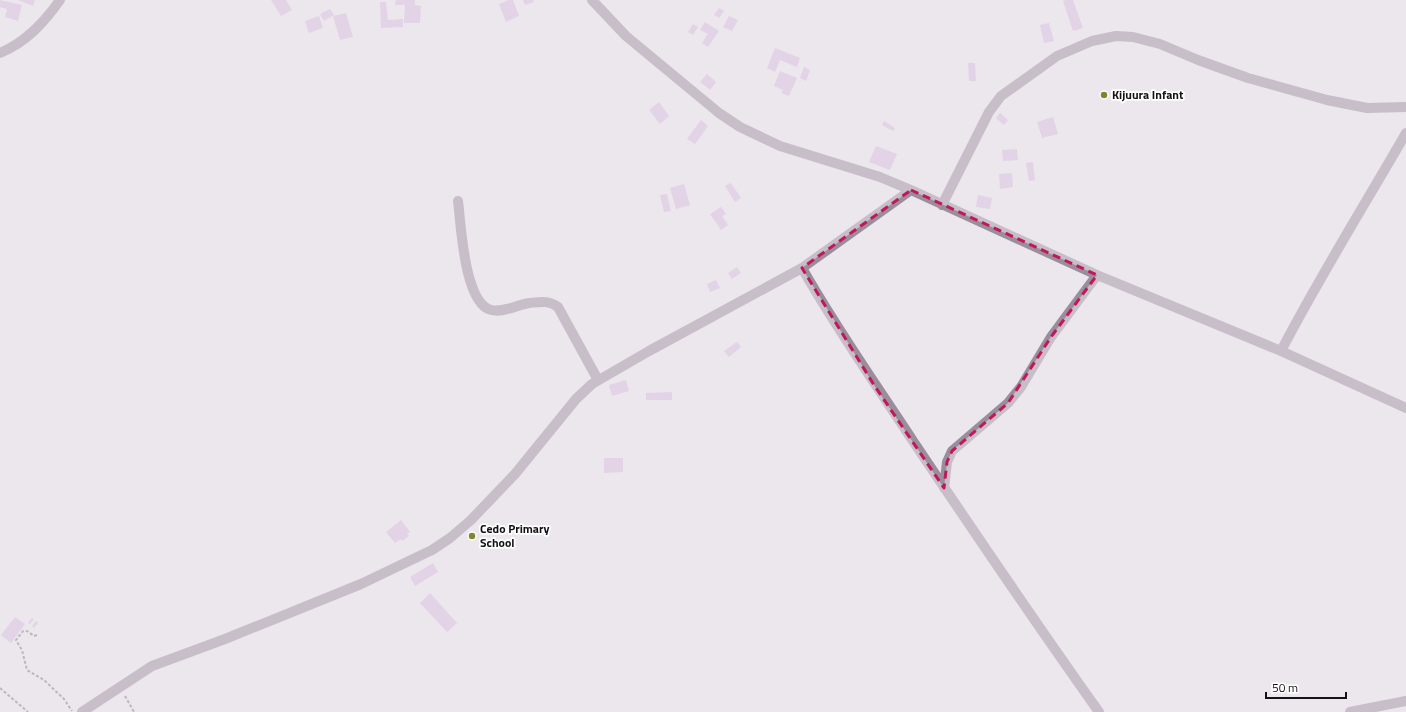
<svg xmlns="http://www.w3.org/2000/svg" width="1406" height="712" viewBox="0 0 1406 712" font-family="'Titillium Web',sans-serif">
<rect width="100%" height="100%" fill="#ece6ed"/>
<path fill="#d8bcdf" d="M0 0 22 5 18 21 5 17 7 9 0 7Z
M18 0H35L33 6Z
M271 0H286L292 10 281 16Z
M396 0H415V5L421 6 420 23H404L405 5H395Z
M509 0H513L519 16 506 22 499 4Z
M523 0H533L534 2 525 5Z
M1067 0H1073L1083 28 1073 31 1063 1Z
M380 2H386L388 20 403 19V27L381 28Z
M719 8 724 11 719 18 714 15Z
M330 9 334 15 324 21 320 14Z
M346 13 353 37 340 40 333 16Z
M319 16 323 28 309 33 305 21Z
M729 16 738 20 732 31 723 27Z
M705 22 719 31 708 47 702 43 708 34 700 30Z
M1049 23 1054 41 1044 43 1040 25Z
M693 24 698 27 693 35 688 32Z
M775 48 800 58 797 67 780 60 775 72 767 68Z
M968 63H975L976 81H969Z
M804 67 810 70 806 81 800 78Z
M780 71 797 78 789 96 781 93 783 90 774 86Z
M707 74 716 82 710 90 700 82Z
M659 102 669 116 660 124 649 110Z
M1000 113 1008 120 1004 125 996 118Z
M1053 117 1058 134 1042 138 1037 122Z
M701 120 708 126 695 144 687 139Z
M884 121 895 128 893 131 882 125Z
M876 146 897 154 890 170 869 162Z
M1017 149 1018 160 1003 161 1002 150Z
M1033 162 1035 180 1029 181 1026 163Z
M1012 173 1013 187 1000 189 999 174Z
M731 183 741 198 735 202 725 186Z
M684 184 690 205 676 209 670 188Z
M667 194 671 211 664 212 660 195Z
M978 195 992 198 990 209 976 207Z
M721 207 726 214 722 216 728 225 721 230 710 214Z
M737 267 741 273 732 279 728 273Z
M716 280 720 288 710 292 707 284Z
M737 342 741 347 729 357 724 351Z
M626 380 629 391 612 396 609 385Z
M672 392V400H646V393Z
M604 458H623V472L604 473Z
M401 520 410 532 407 534 409 536 402 541 401 539 395 543 386 532Z
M433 563 438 572 415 586 410 577Z
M430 593 457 623 447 632 420 603Z
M15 617 25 624 11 643 1 635Z
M32 618 34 619 30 624 28 623Z
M36 621 38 623 34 628 32 626Z"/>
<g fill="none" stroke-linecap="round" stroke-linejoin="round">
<path stroke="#858286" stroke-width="2" stroke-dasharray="3 2" stroke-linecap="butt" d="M37 635 34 636 27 631H23L16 640 22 650 27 670 44 680 64 699 72 711
M0 688 28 712
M125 696 134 712"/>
<path stroke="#9a8e9d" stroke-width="10" d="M592 0 626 36 719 113 740 127 780 146 880 177 911 190 1097 275 1281 351 1406 408
M0 53C26 42 44 23 60 0
M458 201C461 224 464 303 491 310 503 313 517 305 529 303 540 302 549 300 558 307L598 380
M942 205 989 112 1001 96 1057 56 1092 41 1116 36 1133 37 1160 44 1198 60 1248 78 1327 100 1367 108 1406 107
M802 268C836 328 875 383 913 441 974 532 1035 622 1099 712
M1281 351C1320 276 1364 206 1406 133
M944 488 947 462 952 451 1008 403 1021 387 1051 337 1097 275
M82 712 152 666 225 639 361 584 432 550 450 538 471 520 515 474 576 399 592 384 649 351 802 268 911 190
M1350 712 1406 701"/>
</g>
<path d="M0 0H1406V712H0ZM911 190 1097 275 1051 337 1008 403 952 451 947 462 944 488 874 385 802 268Z" fill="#ece6ed" fill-opacity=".55" fill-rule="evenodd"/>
<path fill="none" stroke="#c2185b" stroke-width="3" stroke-dasharray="8 5" stroke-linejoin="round" d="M911 190 1097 275 1051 337 1008 403 952 451 947 462 944 488 874 385 802 268Z"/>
<g fill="#7f8632" stroke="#fff" stroke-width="1.5">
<circle cx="1104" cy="95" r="4"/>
<circle cx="472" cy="536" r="4"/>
</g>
<g text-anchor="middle" stroke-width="3.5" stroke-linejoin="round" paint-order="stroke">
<g font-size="12" font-weight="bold" fill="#131214" stroke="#fff" text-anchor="start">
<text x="1112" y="99">Kijuura Infant</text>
<text x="480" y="533">Cedo Primary<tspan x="480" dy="14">School</tspan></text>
</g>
</g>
<path d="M1266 692v6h80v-6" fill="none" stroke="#131214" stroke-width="2"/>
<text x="1272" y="692" font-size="12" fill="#131214" stroke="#ffffff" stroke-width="3" paint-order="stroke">50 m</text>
</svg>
